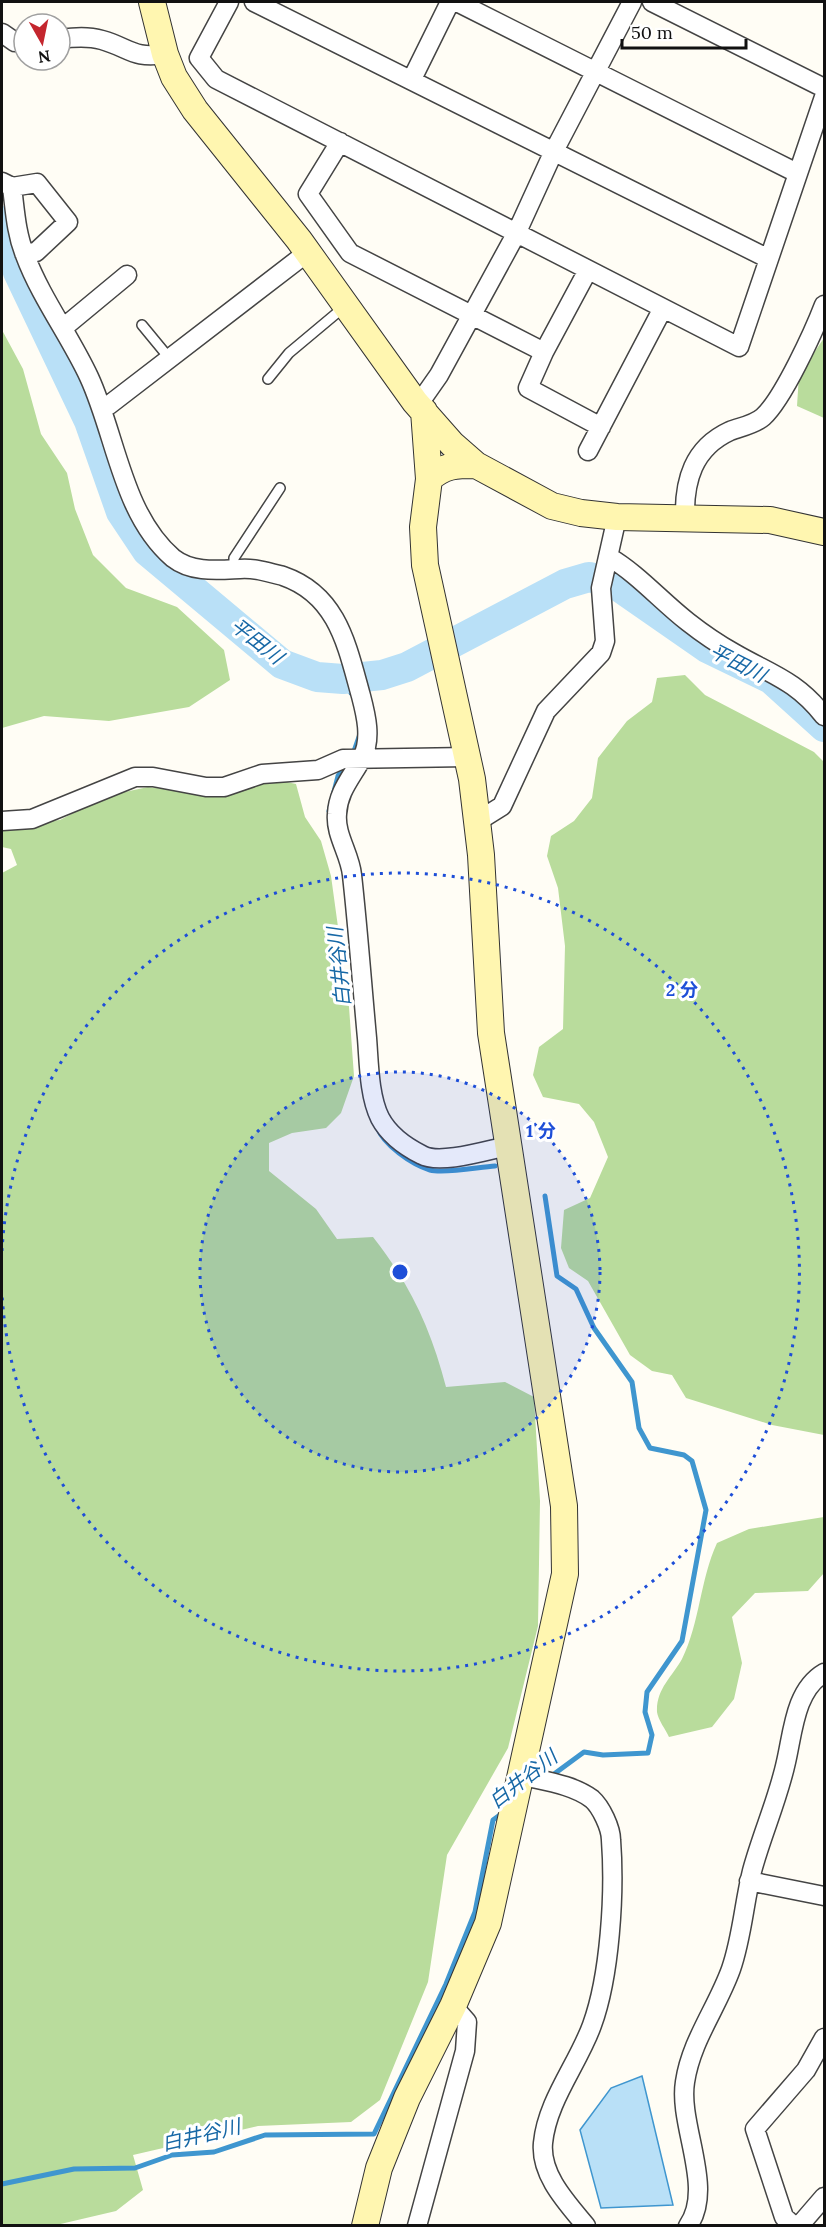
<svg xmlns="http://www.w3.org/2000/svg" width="826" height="2227" viewBox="0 0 826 2227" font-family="Lora,'Noto Sans JP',serif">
<rect width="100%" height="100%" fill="#fffdf5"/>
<path fill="#b9dc9c" d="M2 330 23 369 41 434 67 473 75 509 93 555 126 588 177 607 224 650 230 680 189 707 109 721 44 716 2 728Z
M824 338V418L797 406 799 375Z
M685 675 705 695 814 752 824 762V1435L772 1425 686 1398 672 1375 652 1371 630 1355 588 1281 569 1268 561 1248 564 1210 590 1198 608 1157 594 1122 579 1104 543 1097 533 1075 539 1047 563 1029 565 946 558 888 547 856 551 836 574 821 592 798 598 758 627 721 652 702 657 678Z
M277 780 296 784 305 817 321 841 331 876 349 1007 354 1076 341 1113 326 1128 292 1133 269 1143V1171L316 1209 337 1239 373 1237C410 1284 431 1329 446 1387L505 1382 534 1397 540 1501 538 1626 508 1748 447 1855 428 1982 380 2100 351 2122 258 2126 133 2155 143 2190 116 2211 52 2226 2 2225V873L17 865 11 849 2 847V825L60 820 106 796 148 787 204 794Z
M824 1517V1573L808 1591 755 1593 732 1617 742 1663 734 1699 712 1727 669 1737C666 1730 658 1720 657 1712 656 1689 672 1677 682 1659 700 1622 700 1580 717 1543L749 1529Z"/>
<path fill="#b9e0f7" stroke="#3f96cf" stroke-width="1.5" d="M642 2076 673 2205 601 2208 580 2130 611 2088Z"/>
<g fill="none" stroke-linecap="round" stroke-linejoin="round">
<path stroke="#3f96cf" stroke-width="5" d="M343 679 351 693
M353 754 360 734
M329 811 338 776 346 764
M377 1127C384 1145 411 1164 430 1170 444 1174 479 1167 495 1166
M545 1196 557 1276 576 1289 594 1328 632 1382 639 1428 650 1448 684 1455 692 1461 706 1510 682 1641 647 1692 645 1712 652 1735 648 1753 603 1755 584 1752 550 1777
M2 2184 74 2169 135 2168 172 2155 214 2152 265 2135 374 2134 446 1984 475 1912 493 1820 504 1812"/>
<path stroke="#b9e0f7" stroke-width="30" d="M2 221 18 272 89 421 121 512 147 551 282 664 317 677 343 679 382 675 407 667 565 584 589 577 612 582 707 648 771 679 824 727"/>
<g stroke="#444" stroke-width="12">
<path id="lane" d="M142 325 170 359
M268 379 289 353 344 307
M234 569V558L280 488"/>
</g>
<g stroke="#444" stroke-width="21">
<path id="street" d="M229 2 199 58 216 79 739 347 824 97
M254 2 769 259
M457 2 797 173
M652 2 824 88
M2 33 15 42H24
M60 39C75 37 88 36 102 40 130 48 133 59 165 54
M412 79 450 2
M340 142 308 194 350 253 544 352
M2 182 12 187C15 210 16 233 25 255 41 298 70 336 89 377 116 435 122 514 173 558 192 573 218 570 240 569 255 568 268 572 283 576 338 595 347 646 361 696 366 715 372 739 362 758 352 777 338 791 337 814 335 835 350 854 352 875 358 929 362 984 367 1038 369 1063 369 1096 380 1118 389 1135 406 1147 422 1155 440 1165 488 1150 508 1146
M12 187 37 183 68 222 36 252 24 253
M588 270 544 352 528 388 601 427
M63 328 127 275
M415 402 425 395 439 375 516 234 553 153 632 2
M101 408 109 405 308 252
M588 451 663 308
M685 518C684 481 693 448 730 431 740 427 754 425 763 417 783 399 814 331 824 305
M609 557C638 574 661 601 688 622 702 633 718 644 734 653 770 674 796 680 824 716
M2 821 32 819 135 777H153L206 787H224L262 774 318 770 343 759 468 757
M478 821 502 806 546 711 601 653 605 641 601 588 617 517
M519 1775C543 1781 572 1784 592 1799 601 1807 611 1828 611 1840 615 1893 610 1976 592 2025 578 2064 547 2101 543 2143 540 2175 567 2203 586 2226
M749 1881 824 1896
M417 2226 465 2051 467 2022 453 2006
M688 2226C715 2188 678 2125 685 2082 691 2041 717 2008 731 1969 742 1938 744 1903 752 1871 762 1834 778 1799 786 1762 793 1732 795 1690 824 1673
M794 2226 784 2217 755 2129 806 2070 824 2038
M799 2226 824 2197"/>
</g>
<g stroke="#333" stroke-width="28">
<path id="secondary" d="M152 2 165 54 174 77 195 110 299 240 415 402 452 444 476 465 552 506 581 513 617 517 770 520 824 532
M424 411 429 479C444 465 456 465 476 465
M365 2226 379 2168 407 2098 453 2006 488 1923 565 1574 564 1506 491 1033 481 855 472 779 425 565 423 527 429 479"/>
</g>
<use href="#lane" stroke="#fff" stroke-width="9"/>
<use href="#street" stroke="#fff" stroke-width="18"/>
<use href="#secondary" stroke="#fff6b0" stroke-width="26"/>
</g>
<circle cx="400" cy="1272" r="200" fill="#1d4ed8" fill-opacity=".12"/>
<g fill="none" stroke="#1d4ed8" stroke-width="3" stroke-dasharray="3 6">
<circle cx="400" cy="1272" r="200"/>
<path d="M2 1251A399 399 0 1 1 2 1293"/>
</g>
<g text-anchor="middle" stroke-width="6" stroke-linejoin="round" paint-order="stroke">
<g font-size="20" font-style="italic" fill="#1768a6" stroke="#fff">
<text transform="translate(257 641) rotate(38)" y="7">平田川</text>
<text transform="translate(738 663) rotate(27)" y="7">平田川</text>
<text transform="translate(339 967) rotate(-96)" y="7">白井谷川</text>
<text transform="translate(523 1779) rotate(-38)" y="7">白井谷川</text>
<text transform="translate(201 2135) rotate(-13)" y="7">白井谷川</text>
</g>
</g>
<circle cx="400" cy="1272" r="9" fill="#1d4ed8" stroke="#fff" stroke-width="3"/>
<g font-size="18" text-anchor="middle" font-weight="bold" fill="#1d4ed8" stroke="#fff" stroke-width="6" stroke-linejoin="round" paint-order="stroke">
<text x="682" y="996">2 分</text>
<text x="541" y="1137">1 分</text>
</g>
<rect width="826" height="2227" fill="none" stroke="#111111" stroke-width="6"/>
<g transform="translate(42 42) rotate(171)"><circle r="28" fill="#ffffff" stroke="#a0a0a0" stroke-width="1.5"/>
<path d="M0-4.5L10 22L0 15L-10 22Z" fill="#c4262e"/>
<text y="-9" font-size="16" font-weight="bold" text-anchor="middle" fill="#111111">N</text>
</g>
<path d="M622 39v9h124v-9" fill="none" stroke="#111111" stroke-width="3"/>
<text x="631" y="39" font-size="18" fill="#111111" stroke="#ffffff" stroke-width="4.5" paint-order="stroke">50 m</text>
</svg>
